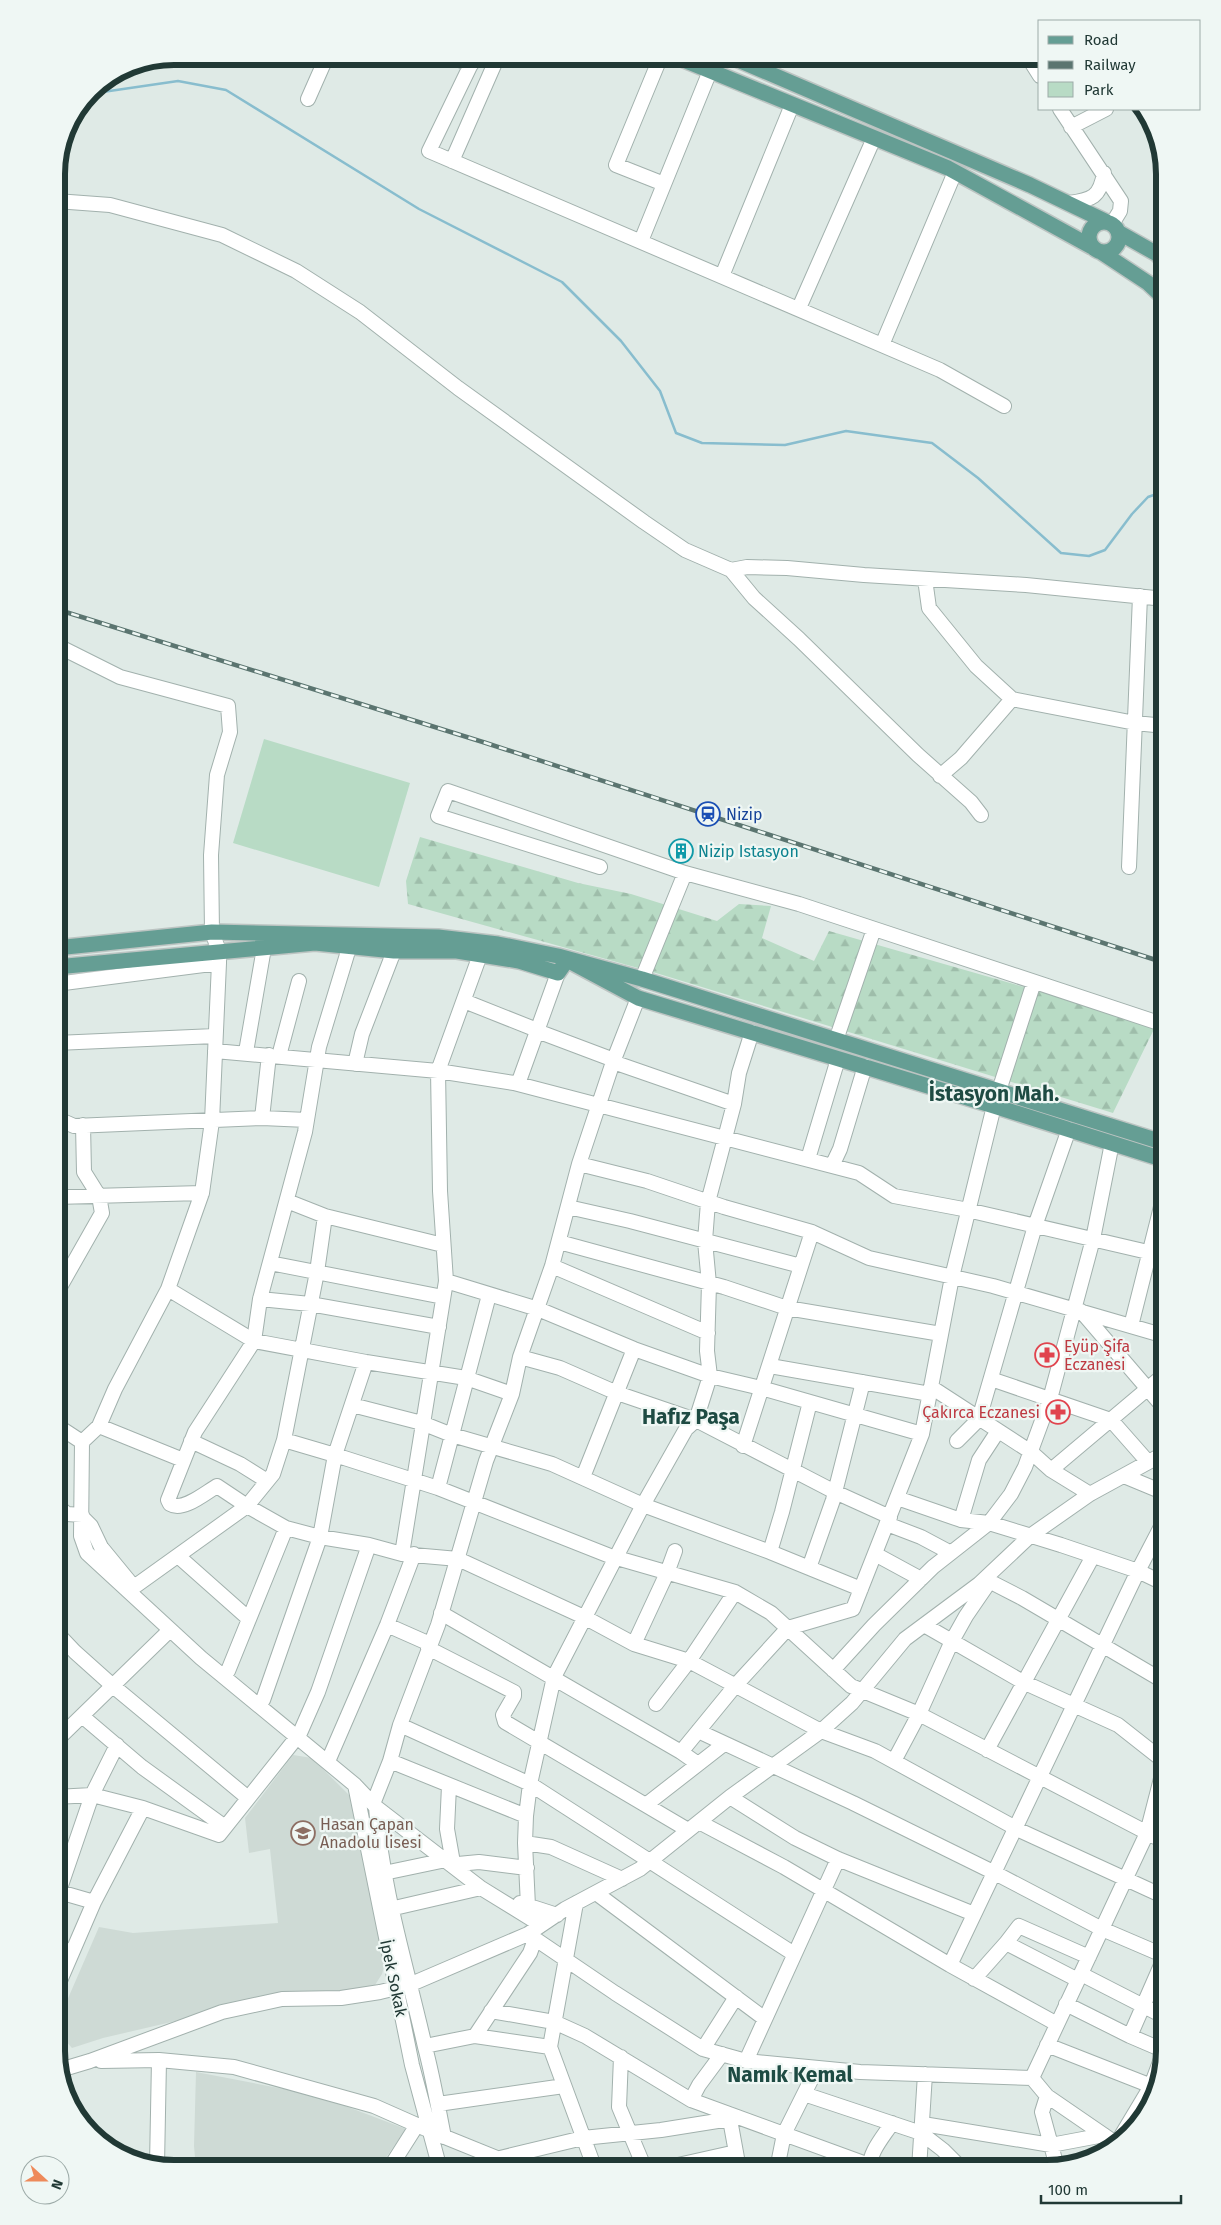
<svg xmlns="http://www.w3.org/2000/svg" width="1221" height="2225" viewBox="0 0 1221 2225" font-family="'Fira Sans',sans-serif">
<defs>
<pattern id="forest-firs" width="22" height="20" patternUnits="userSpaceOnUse" patternTransform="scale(1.25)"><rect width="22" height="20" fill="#b8dbc5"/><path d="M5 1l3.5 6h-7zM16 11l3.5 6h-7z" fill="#9ebdaa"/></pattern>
</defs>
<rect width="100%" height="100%" fill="#dfeae6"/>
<path fill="#cedad5" d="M293 1755 312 1758 353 1799 386 1959 382 1974 375 1985 363 1991 270 1999 103 2038 72 2048 56 2030V2026L99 1927 133 1933 278 1923 270 1849 249 1853 245 1818Z
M196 2072 289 2090 340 2104 406 2129 378 2169H196L194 2146Z"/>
<path fill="url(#forest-firs)" d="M420 837 578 883 631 894 717 921 739 904 771 906 762 938 814 961 829 931 1156 1025 1113 1113 656 973 408 904 406 881Z"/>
<path fill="#b8dbc5" d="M264 739 410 783 379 887 233 843Z"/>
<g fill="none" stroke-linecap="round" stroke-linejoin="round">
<path stroke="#88bdce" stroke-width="2.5" d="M89 94 178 81 226 90 419 209 562 282 621 341 660 391 676 433 702 443 785 445 846 431 932 443 978 478 1061 553 1089 556 1105 550 1132 514 1148 497 1165 491"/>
<g stroke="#a2b1ad" stroke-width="16">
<path id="minor" d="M450 56 471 65
M475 56 429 151 940 370 1004 406
M661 56 616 165 664 184
M1028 57 1040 76
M308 99 327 56
M1060 109 1121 201 1120 211 1112 224
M1071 127 1106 109
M452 161 498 56
M56 201 110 205 222 235 296 271 360 312 458 388 644 522 685 550 731 570 754 598 799 639 918 755 971 802 981 815
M1069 203C1092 200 1100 197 1104 173
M641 241 710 71
M722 276 792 105
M799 308 874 138
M882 345 955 172
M731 570 747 567 787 568 864 575 1026 585 1165 599
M925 579 929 608 976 666 1012 699 1135 723 1165 726
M56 645 120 677 228 706 230 732 217 775 211 855 212 932 219 951V963L212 1121 202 1193 168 1289 115 1389 99 1426 82 1442 81 1536 87 1553 201 1658 355 1785 376 1807 481 1888 541 1925
M940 776 961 758 1012 699
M600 867 438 816 448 791 685 873 799 904 1165 1025
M1129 867 1140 596
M349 948 319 1047 305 1132 260 1299 254 1341 195 1432 168 1500 170 1504C183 1512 205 1493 217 1486L247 1506 286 1528 320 1537 369 1545 402 1554 458 1559 584 1617 634 1644 689 1661 821 1731 875 1751 1021 1831 1165 1897
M642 979 685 873
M56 984 219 963
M464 1001 537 1030
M537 1031 614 1060
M836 1040 874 929
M56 1043 215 1036
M215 1051 438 1071 514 1083 859 1173 894 1196 963 1209 1165 1256
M246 1052 264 948
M279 1056 299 981
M613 1062 734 1104
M355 1064 362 1034 394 951
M518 1084 558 973
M56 1118 74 1126 262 1118 307 1120
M262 1118 269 1055
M808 1159 838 1059
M579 1164 647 1181 724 1207 812 1232 869 1258 993 1286 1165 1336
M832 1166 840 1149 865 1066
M56 1197 202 1193
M287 1201 325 1216 443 1245
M568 1207 630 1221 801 1266
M559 1242 724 1287 787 1308 941 1334
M270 1263 443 1297
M552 1266 708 1333
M446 1281 538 1309 634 1349 710 1376 761 1388 922 1434
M168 1289 254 1341 366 1362 466 1378 512 1394
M56 1294 102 1213 99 1196 84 1172 83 1125
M260 1299 310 1304 439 1327
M1081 1311 1165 1409
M1131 1326 1165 1191
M520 1357 560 1368 617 1393 696 1420 835 1492 890 1517
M770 1366 930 1394
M991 1379 1111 1420 1148 1462
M931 1387 1031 1452 1051 1470 1090 1494
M352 1405 422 1423 452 1435 552 1464 643 1505 770 1552 861 1589
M56 1425 82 1442
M99 1426 183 1460
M284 1440 335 1455 438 1488 610 1556 735 1592 771 1613 851 1686 919 1714 1165 1842
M191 1441 240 1464 267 1481
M957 1441 979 1419 1035 1226 1069 1129
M743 1446 812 1232
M1051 1470 1165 1374
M1124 1476 1165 1493
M583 1477 634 1349
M438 1488 489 1295
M897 1498 961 1520 989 1523 1061 1545 1138 1571 1165 1584
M56 1505 67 1514 82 1515
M82 1517 91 1526 101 1547 133 1586
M961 1520 979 1460 998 1431
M887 1524 921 1537 951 1553
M770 1552 782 1512 810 1402
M402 1554 446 1281 440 1191 438 1071 480 955
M875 1554 921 1579
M178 1556 249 1619
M809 1568 833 1500 863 1382
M985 1579 1022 1598 1165 1682
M134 1587 247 1506 273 1474 284 1440 317 1272 325 1216
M441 1613 681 1752 698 1764
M387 1625 430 1644
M924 1625 1023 1682 1118 1725 1165 1762
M56 1632 75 1652 113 1686 248 1798
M634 1644 667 1573 675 1551
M428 1648 514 1692V1696L503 1715 505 1722 688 1830
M833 1670 874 1625 933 1567 989 1523 1011 1494 1025 1467 1050 1399 1093 1239 1112 1143
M228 1671 286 1528
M263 1700 320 1537 335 1455 366 1362
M656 1704 689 1661 735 1592
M82 1716 142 1767 225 1827
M400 1725 530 1784 794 1954
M698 1731 853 1803 995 1873 1102 1929 1165 1956 1130 2036
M300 1733 318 1692 369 1545
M56 1737 59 1738 170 1630
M987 1750 1093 1556
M681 1752 735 1686 788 1628 853 1609 922 1434 952 1277 994 1106 1034 982
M329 1759 387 1625 414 1554
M390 1761 526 1816
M894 1761 919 1714 952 1641 966 1616 990 1581
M355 1785 412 2065 440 2169
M449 1786 447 1829 452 1857
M56 1797 92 1795 143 1808 219 1835 297 1737
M730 1797 795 1838 838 1859 974 1914
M375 1799 390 1761 400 1725 438 1625 486 1461 512 1394 520 1357 552 1266 579 1164 613 1062 638 998
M647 1804 724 1744
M376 1807C382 1890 407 1967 425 2047 433 2077 438 2107 444 2137
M699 1822 784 1867 950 1965 1057 2024
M525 1843 551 1847 622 1879
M458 1864 479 1862 527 1868
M384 1873 446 1860
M56 1891 94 1902
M596 1893 765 2019
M56 1900 92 1795 117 1745
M520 1903 557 1915
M576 1903 550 2047 595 2169
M528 1906 525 1843 526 1816 530 1784 554 1677 643 1505 686 1429 696 1420 710 1376 707 1351 709 1284 705 1241 708 1202 734 1104 739 1073 752 1032
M390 1909 481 1888
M528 1934 615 1993 703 2049 746 2061 860 2072 1032 2078 1047 2096 1114 2142
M1006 1943 1019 1926 1089 1957
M56 1945 71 1953
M950 1965 1138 1571 1165 1519
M1081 1974 1165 2017
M974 1979 1006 1943 1078 1980
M56 1990 94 1902 143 1808
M1066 2004 1130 2036 1165 2051
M491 2011 554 2022 585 2036 691 2100 869 2165
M475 2036 530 1953 535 1939
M1047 2045 1154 2087
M425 2046 475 2036 550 2047
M703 2049 736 1997
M621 2057 619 2107 645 2169
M101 2061 159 2060 234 2067 374 2106 435 2133 524 2169
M746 2061 838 1859
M60 2070 90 2061 222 2012 282 1999 341 1998 380 1992 409 1985 528 1934 565 1909 640 1869 730 1797 821 1731 852 1703 905 1639 979 1584 1030 1536 1090 1494 1165 1453
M1032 2078 1147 1833 1165 1763
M804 2094 921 2133 943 2150 962 2169
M1047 2096 1042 2112 1057 2167
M691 2100 699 2085 722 2054
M438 2104 564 2086
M729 2114 739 2169
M923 2124 1051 2145 1104 2135
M1121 2136 1151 2086 1164 2051
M500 2158 583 2138 661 2130 730 2119
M157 2165 159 2060
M389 2169 417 2125
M660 2169 736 2152
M777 2169 784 2134 817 2068
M870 2169C868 2153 884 2136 892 2123
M919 2169 925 2074"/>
</g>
<g stroke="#bcc4c2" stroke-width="18">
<path id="major" d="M674 56 948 168 1092 247
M729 56 1030 185 1107 222
M1089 237a15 15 0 1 1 30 0a15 15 0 1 1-30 0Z
M1118 232 1157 254 1165 263
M1101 252 1148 283 1165 299
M56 948 212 932 438 937 498 944 558 956 642 979 1165 1143
M56 967 315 943 394 951H457L519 961 558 973 567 960 638 998 994 1106 1165 1160"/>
</g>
<use href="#minor" stroke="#fff" stroke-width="14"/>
<use href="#major" stroke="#659e94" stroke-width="15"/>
<g stroke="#5b7570" stroke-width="4.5">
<path id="rail" d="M56 609 486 743 1165 963"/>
</g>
<use href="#rail" stroke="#eff7f4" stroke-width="2.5" stroke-dasharray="8" stroke-linecap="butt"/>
</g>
<defs>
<g id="station-ring" transform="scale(1.25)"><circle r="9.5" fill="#eff7f4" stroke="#1a4fb4" stroke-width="1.5"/><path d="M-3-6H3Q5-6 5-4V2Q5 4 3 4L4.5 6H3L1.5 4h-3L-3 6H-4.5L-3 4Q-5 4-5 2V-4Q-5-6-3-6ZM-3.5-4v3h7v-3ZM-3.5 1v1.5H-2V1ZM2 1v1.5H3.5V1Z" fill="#1a4fb4"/></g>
<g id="building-ring" transform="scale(1.25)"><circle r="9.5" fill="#eff7f4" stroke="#0f9aa8" stroke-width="1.5"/><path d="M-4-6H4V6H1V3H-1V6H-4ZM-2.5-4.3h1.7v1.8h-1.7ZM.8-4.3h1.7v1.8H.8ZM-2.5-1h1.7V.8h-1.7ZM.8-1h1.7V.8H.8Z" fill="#0f9aa8"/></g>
<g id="pharmacy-ring" transform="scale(1.25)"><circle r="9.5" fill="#eff7f4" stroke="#e0444e" stroke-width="1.5"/><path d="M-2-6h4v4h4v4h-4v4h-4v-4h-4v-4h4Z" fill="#e0444e"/></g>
<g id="school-ring" transform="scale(1.25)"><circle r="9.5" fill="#eff7f4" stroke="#8d6e63" stroke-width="1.5"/><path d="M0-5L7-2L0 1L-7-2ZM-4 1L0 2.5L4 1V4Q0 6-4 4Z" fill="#8d6e63"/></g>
</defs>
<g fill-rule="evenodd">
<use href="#station-ring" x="708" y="814"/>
<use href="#building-ring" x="681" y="851"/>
<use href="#pharmacy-ring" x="1047" y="1355"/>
<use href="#pharmacy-ring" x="1058" y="1412"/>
<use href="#school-ring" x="303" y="1833"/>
</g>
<g text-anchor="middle" stroke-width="4.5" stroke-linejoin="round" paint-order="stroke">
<g font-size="16" fill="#164399" stroke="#eff7f4" text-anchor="start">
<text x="726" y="820">Nizip</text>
</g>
<g font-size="16" fill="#0d838f" stroke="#eff7f4" text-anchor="start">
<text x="698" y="857">Nizip Istasyon</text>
</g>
<g font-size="16" fill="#be3a42" stroke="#eff7f4" text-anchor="start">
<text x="1064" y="1352">Eyüp Şifa<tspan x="1064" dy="18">Eczanesi</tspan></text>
<text x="1040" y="1418" text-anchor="end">Çakırca Eczanesi</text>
</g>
<g font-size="16" fill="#785e54" stroke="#eff7f4" text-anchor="start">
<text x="320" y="1830">Hasan Çapan<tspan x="320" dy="18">Anadolu lisesi</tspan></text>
</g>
<g font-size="16" fill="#213935" stroke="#eff7f4">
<text transform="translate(394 1978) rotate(78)" y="6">İpek Sokak</text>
</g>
<g font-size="21" font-weight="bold" fill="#1e4b43" stroke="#eff7f4">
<text x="994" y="1101">İstasyon Mah.</text>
<text x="691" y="1424">Hafız Paşa</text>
<text x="790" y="2082">Namık Kemal</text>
</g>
</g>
<path d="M0 0H1221V2225H0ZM174 65H1047A109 109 0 0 1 1156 174V2051A109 109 0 0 1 1047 2160H174A109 109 0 0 1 65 2051V174A109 109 0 0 1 174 65Z" fill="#eff7f4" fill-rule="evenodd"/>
<path fill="none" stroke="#213935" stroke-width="6" d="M174 65H1047A109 109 0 0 1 1156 174V2051A109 109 0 0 1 1047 2160H174A109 109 0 0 1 65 2051V174A109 109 0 0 1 174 65Z"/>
<rect x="1038" y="20" width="162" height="90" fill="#eff7f4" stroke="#9daba8"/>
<rect x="1048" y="36" width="25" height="8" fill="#659e94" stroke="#9daba8"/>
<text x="1084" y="45" font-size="15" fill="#213935">Road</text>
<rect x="1048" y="61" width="25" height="8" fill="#5b7570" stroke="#9daba8"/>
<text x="1084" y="70" font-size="15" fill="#213935">Railway</text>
<rect x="1048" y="82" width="25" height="15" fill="#b8dbc5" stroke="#9daba8"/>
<text x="1084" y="95" font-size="15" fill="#213935">Park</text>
<g transform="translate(45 2180) rotate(111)"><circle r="24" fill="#eff7f4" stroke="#9daba8"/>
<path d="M0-4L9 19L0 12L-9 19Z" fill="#ee8a5a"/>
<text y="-8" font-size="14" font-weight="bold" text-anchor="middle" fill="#213935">N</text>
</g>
<path d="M1041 2195v8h140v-8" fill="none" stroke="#213935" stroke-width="2.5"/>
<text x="1048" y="2195" font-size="15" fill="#213935" stroke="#eff7f4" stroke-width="4" paint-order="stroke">100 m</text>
</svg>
